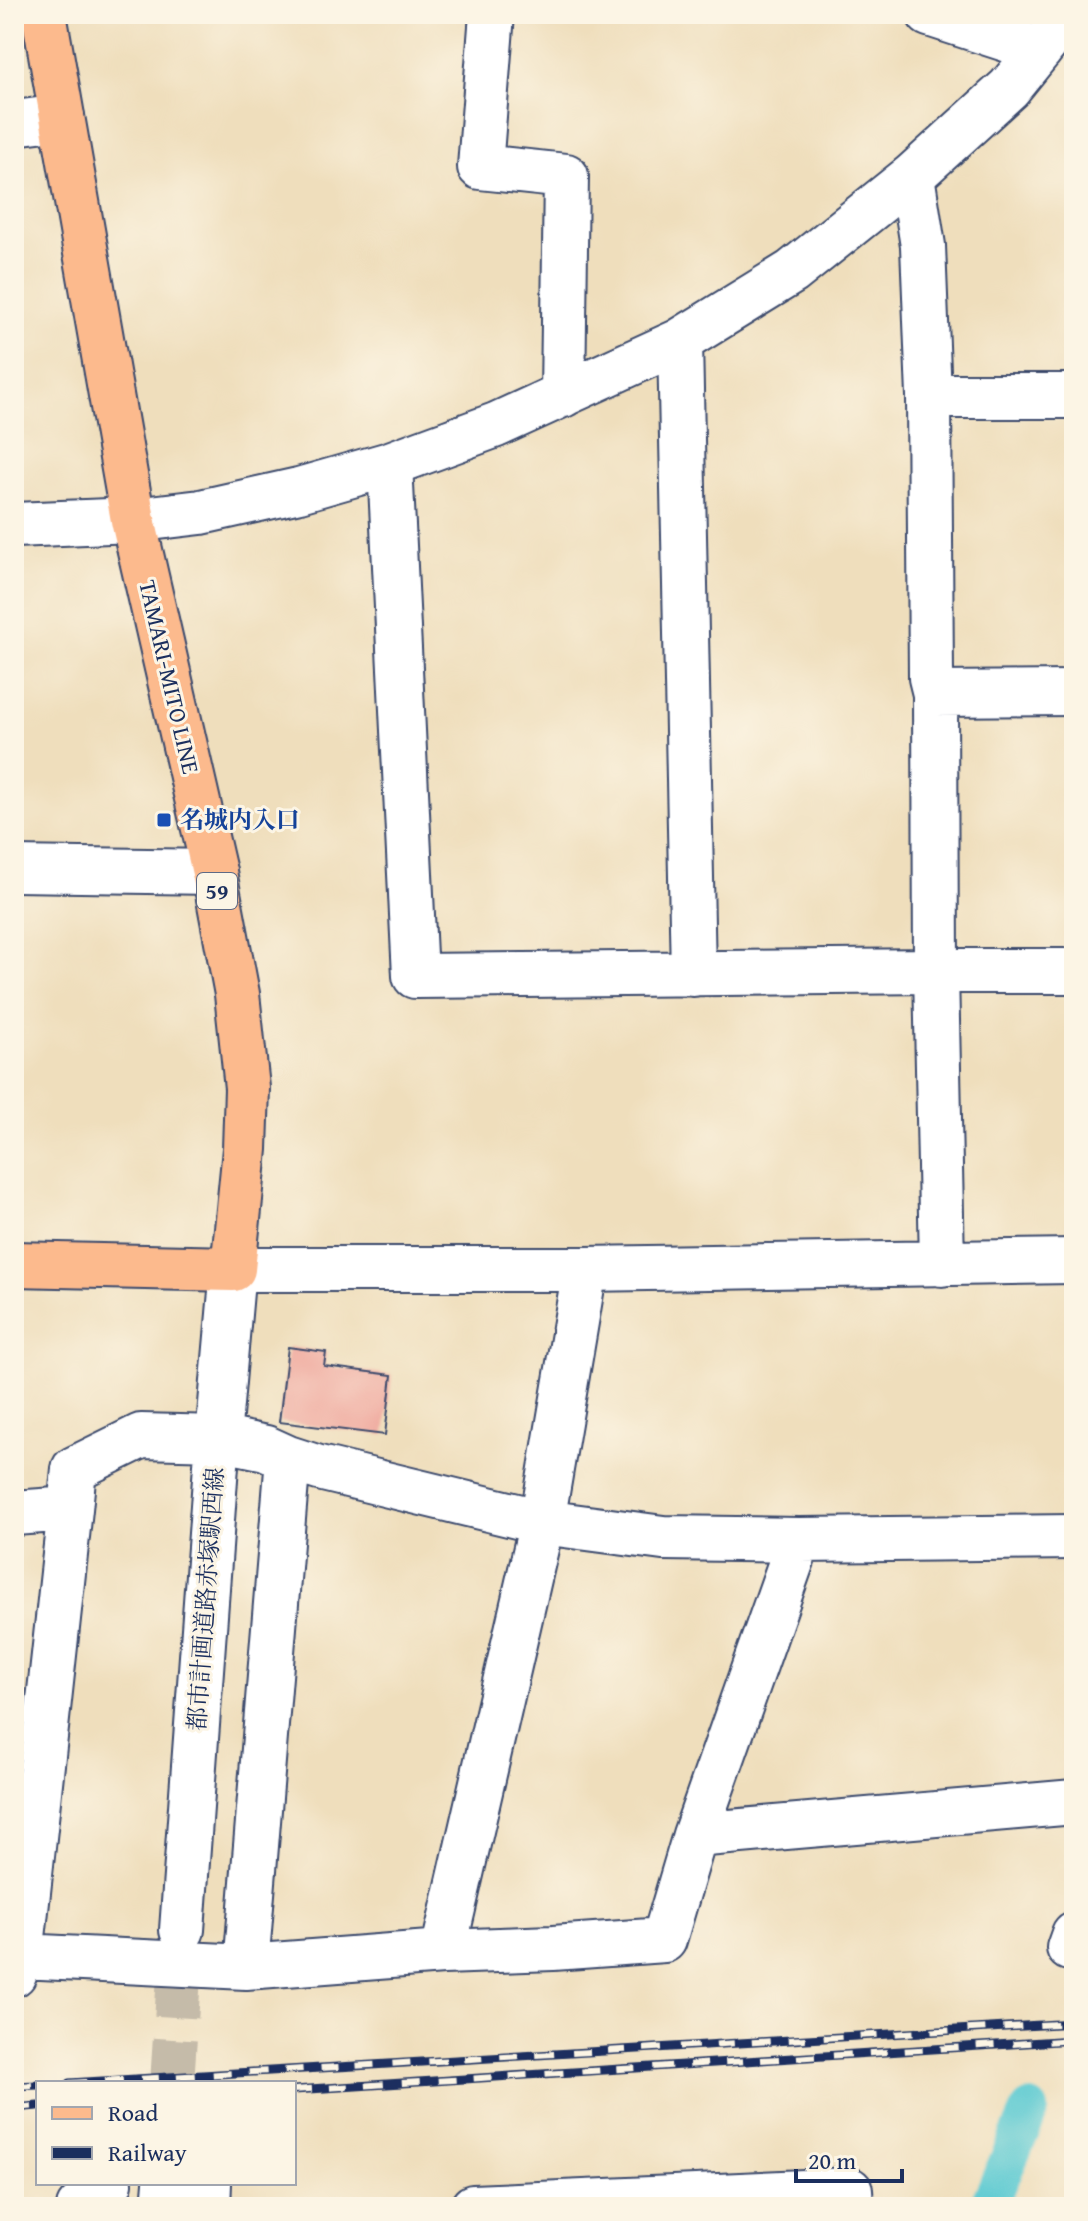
<svg xmlns="http://www.w3.org/2000/svg" width="1088" height="2221" viewBox="0 0 1088 2221" font-family="'Gentium Book Plus','Noto Serif JP',serif">
<rect width="100%" height="100%" fill="#fcf5e5"/>
<filter id="ink" filterUnits="userSpaceOnUse"><feTurbulence type="fractalNoise" baseFrequency=".0125" numOctaves="2"/><feDisplacementMap in="SourceGraphic" scale="16" xChannelSelector="R" yChannelSelector="G"/><feConvolveMatrix kernelMatrix="1 2 1 2 8 2 1 2 1" color-interpolation-filters="sRGB"/></filter>
<filter id="wash" filterUnits="userSpaceOnUse"><feTurbulence type="fractalNoise" baseFrequency=".006" numOctaves="4" result="noise"/><feDisplacementMap in="SourceGraphic" scale="32" xChannelSelector="R" yChannelSelector="G"/><feGaussianBlur stdDeviation="1.8" result="paint"/><feColorMatrix in="noise" values="0 0 0 0 0 0 0 0 0 0 0 0 0 0 0 0 0 1.4 0 .05"/><feComposite in="paint" operator="in"/></filter>
<g filter="url(#wash)">
<rect width="100%" height="100%" fill="#efdebc"/>
<g fill="none" stroke-linecap="round" stroke-linejoin="round">
<path stroke="#5dcad2" stroke-width="38" d="M988 2207 1030 2110"/>
</g>
<g id="blocks">
<path fill="#efa79c" d="M288 1347 326 1352 324 1366 392 1375 385 1435 279 1422Z"/>
</g>
</g>
<g filter="url(#ink)">
<use href="#blocks" fill-opacity="0" stroke="#3b496c" stroke-width="2"/>
<g fill="none" stroke-linecap="round" stroke-linejoin="round">
<path stroke="#c5bba9" stroke-width="44" stroke-dasharray="44 22" stroke-linecap="butt" d="M172 2083 182 1930"/>
<g stroke="#3b496c" stroke-width="48">
<path id="minor" d="M492 14 480 167 566 176 563 395
M929 14 1040 50
M14 123 62 117
M912 176 923 246 929 396 931 678 935 694 1074 693
M680 341 693 974
M929 396H1074
M390 464 415 976 936 971H1074
M14 525 133 520 201 512 299 490 390 464 496 425 680 341 792 272 912 176 1009 88 1069 14
M935 694 936 971 942 1264
M14 869 214 872
M14 1513 70 1509 74 1469 141 1436 218 1438 266 1448 288 1458 319 1468 542 1522 663 1538 799 1540 1074 1537
M695 1835 1074 1802
M182 1930 218 1438 233 1269H585L1074 1261
M1069 1948 1074 1934
M443 1952 542 1522 585 1269
M21 1956 70 1509
M246 1967 288 1458
M14 1974 21 1956 246 1967 443 1952 553 1948 664 1940 695 1835 799 1540
M79 2207 110 2183
M164 2207 166 2183
M208 2207 209 2183
M473 2207 850 2190 851 2207"/>
</g>
<g stroke="#3b496c" stroke-width="48">
<path id="major" d="M14 1264 233 1269 245 1149 247 1088 237 994 214 872 133 520 44 14"/>
</g>
<use href="#minor" stroke="#fff" stroke-width="44"/>
<use href="#major" stroke="#fcba8d" stroke-width="44"/>
<g stroke="#1b2f5e" stroke-width="9">
<path id="rail" d="M69 2083 1074 2023
M14 2086 38 2085
M294 2090 1074 2040
M14 2108 38 2106"/>
</g>
<use href="#rail" stroke="#fcf5e5" stroke-width="6" stroke-dasharray="18" stroke-linecap="butt"/>
</g>
</g>
<rect fill="#1a4fb4" stroke="#fcf5e5" stroke-width="3" x="156" y="812" width="16" height="16" rx="4"/>
<g text-anchor="middle" stroke-width="6" stroke-linejoin="round" paint-order="stroke">
<rect fill="#fcf5e5" stroke="#5e6a86" stroke-width="2" x="197" y="873" width="40" height="36" rx="6"/>
<g font-size="22" font-weight="bold" fill="#1b2f5e">
<text x="217" y="899">59</text>
</g>
<g font-size="24" fill="#1b2f5e" stroke="#fcf5e5">
<text transform="translate(169 677) rotate(77)" y="8">TAMARI-MITO LINE</text>
<text transform="translate(206 1599) rotate(-86)" y="8">都市計画道路赤塚駅西線</text>
</g>
<g font-size="24" font-weight="bold" fill="#164399" stroke="#fcf5e5" text-anchor="start">
<text x="180" y="828">名城内入口</text>
</g>
</g>
<rect width="1088" height="2221" fill="none" stroke="#fcf5e5" stroke-width="48"/>
<rect x="36" y="2081" width="260" height="104" fill="#fcf5e5" stroke="#a2a6af" stroke-width="2"/>
<rect x="52" y="2107" width="40" height="12" fill="#fcba8d" stroke="#a2a6af" stroke-width="2"/>
<text x="108" y="2121" font-size="24" fill="#1b2f5e">Road</text>
<rect x="52" y="2147" width="40" height="12" fill="#1b2f5e" stroke="#a2a6af" stroke-width="2"/>
<text x="108" y="2161" font-size="24" fill="#1b2f5e">Railway</text>
<path d="M796 2169v12h106v-12" fill="none" stroke="#1b2f5e" stroke-width="4"/>
<text x="808" y="2169" font-size="24" fill="#1b2f5e" stroke="#fcf5e5" stroke-width="6" paint-order="stroke">20 m</text>
</svg>
